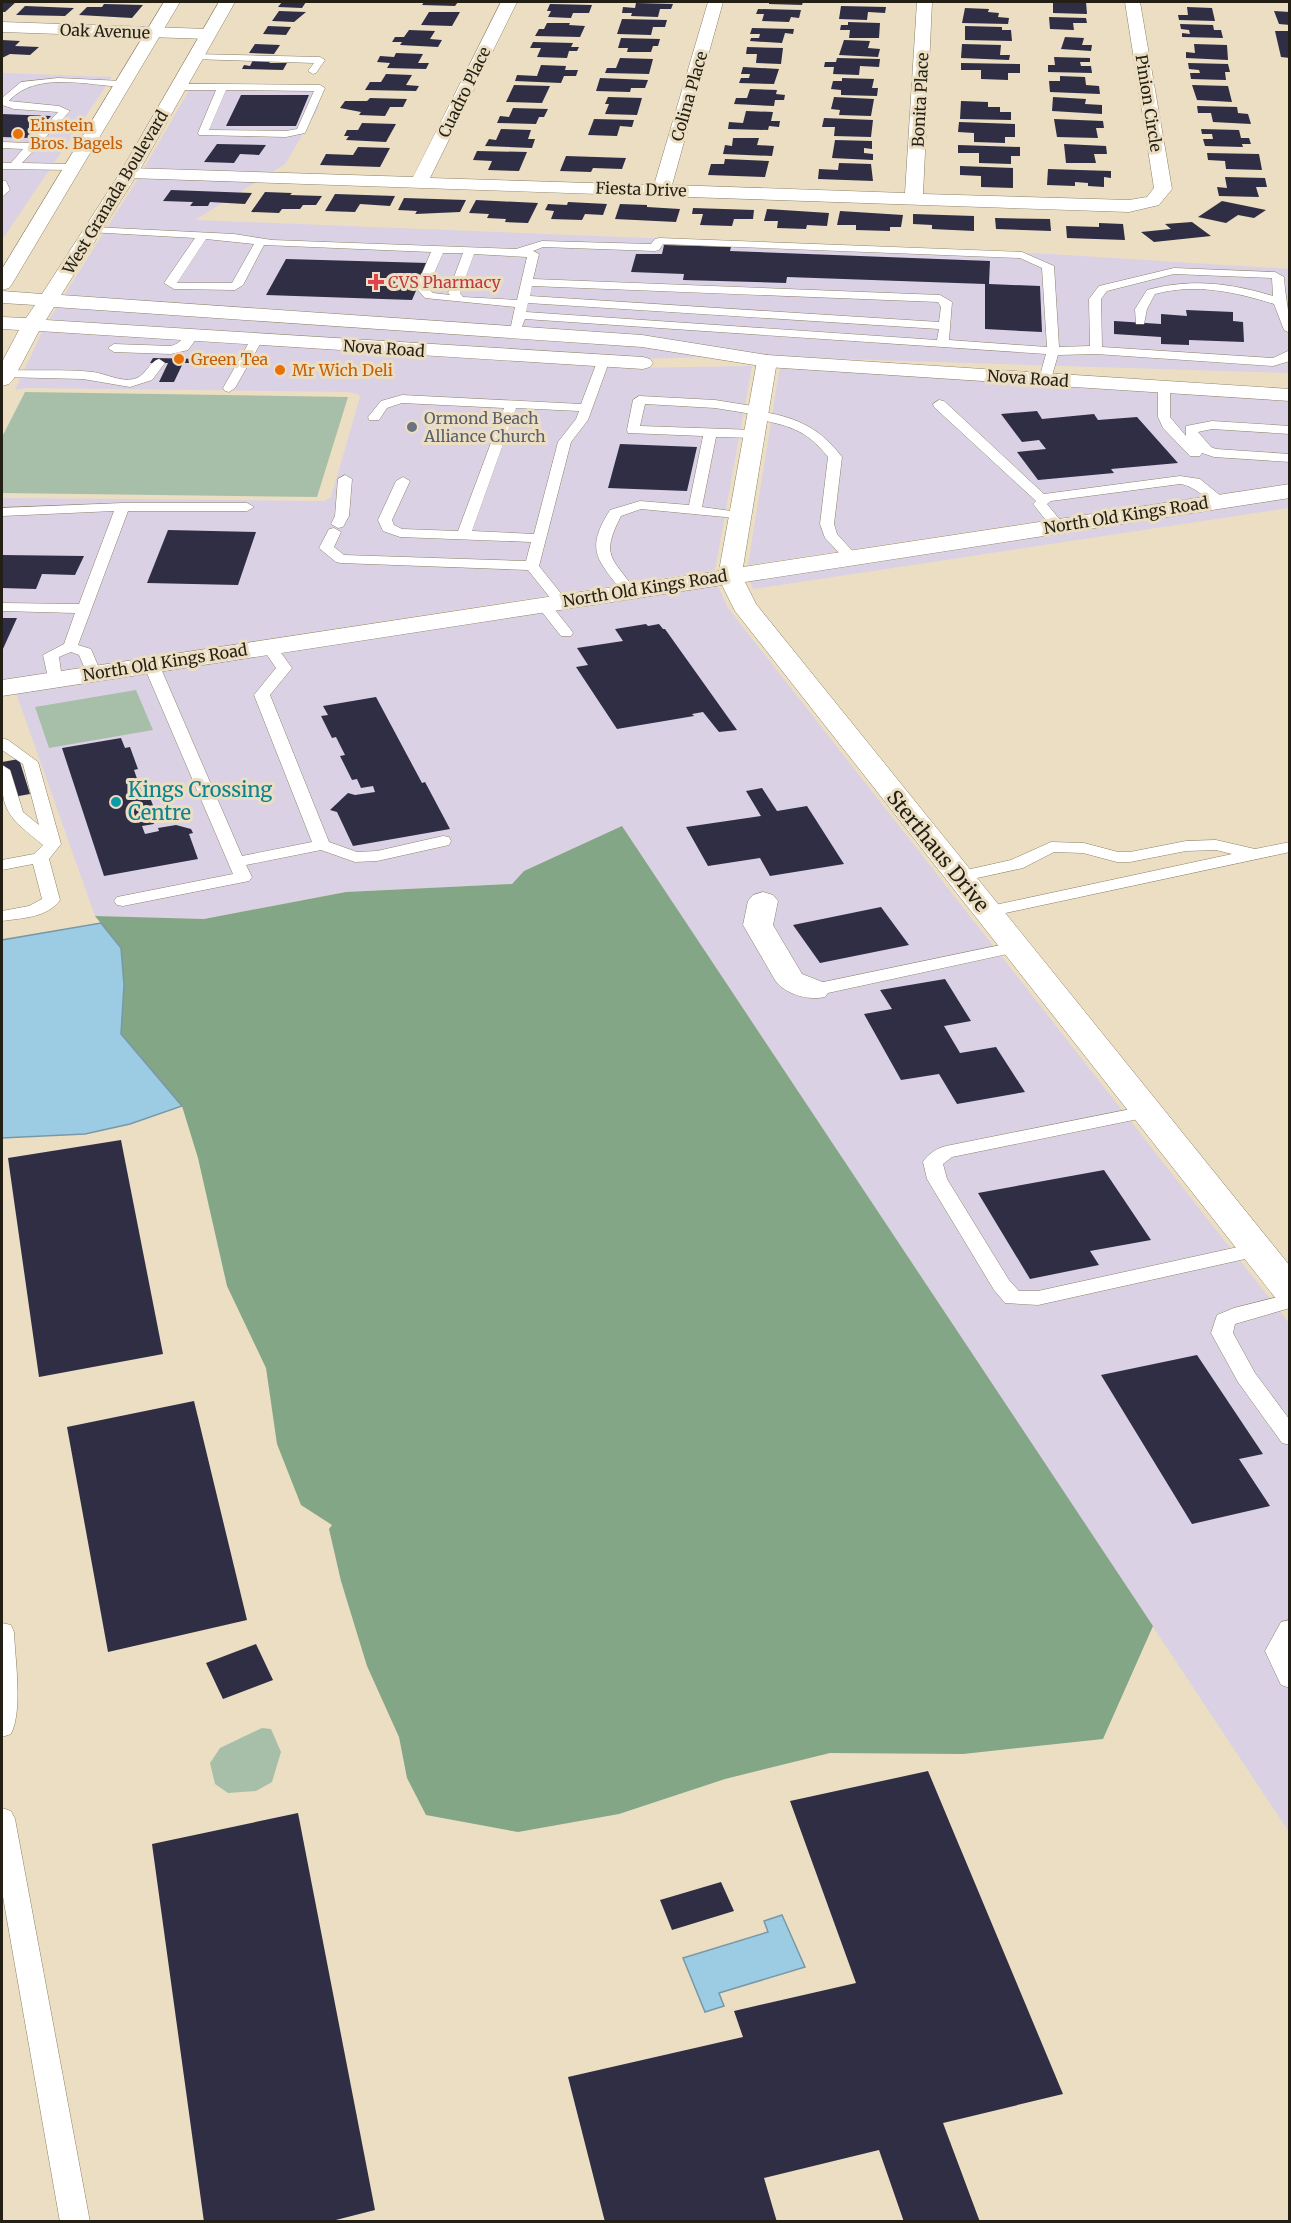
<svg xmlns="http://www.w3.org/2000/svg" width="1291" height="2223" viewBox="0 0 1291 2223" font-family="Merriweather,serif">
<rect width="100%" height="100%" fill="#ebdec2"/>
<path fill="#dbd1e5" d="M2 73 112 77 2 240Z
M192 85 321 87 318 109 285 164 269 174 143 170Z
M139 177 258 181 195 220 1050 254 1289 269V373L782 357 63 297Z
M58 306 638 346 710 357 632 359 48 321Z
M43 330 629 368 752 366 715 570 2 680V498L324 501 331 497 360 397 358 394 349 392 27 388 15 390Z
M780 366 1289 400V484L748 565Z
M1289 497V508L753 589 749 579Z
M717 584 728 608 1289 1323V1832L622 826 524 871 512 884 346 892 204 919 95 916 16 693Z"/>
<path fill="#a7bfa8" d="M25 392 348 397 317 497 2 493V437Z
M136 690 153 730 49 748 35 707Z
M262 1728 271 1729 281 1752 272 1782 256 1791 228 1793 215 1784 210 1763 220 1748Z"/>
<path fill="#83a686" d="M622 826 1153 1626 1103 1739 963 1754 830 1753 725 1779 619 1814 518 1832 426 1815 407 1778 399 1737 367 1666 341 1581 329 1529 332 1525 301 1505 277 1444 266 1368 227 1286 198 1158 182 1106 121 1034 124 985 121 948 95 916 204 919 346 892 512 884 524 871Z"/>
<path fill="#9ccce4" stroke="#7898a6" stroke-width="1.5" d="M101 923 121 948 124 985 121 1034 182 1106 130 1124 85 1134 2 1138V940Z
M782 1915 805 1967 719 1993 724 2006 705 2012 683 1958 768 1932 764 1921Z"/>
<path fill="#2f2e44" d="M2 2H16L5 12H2Z
M282 2H306L302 8 278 7Z
M424 2H458L455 6 422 5Z
M769 2H803L802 5 769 4Z
M1053 2H1086L1087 14 1053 13Z
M636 3 673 4 671 9H660L658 17 631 16 632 13H622L623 7 635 8Z
M104 4 143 5 132 18 79 15 87 7H102Z
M550 4 592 5 589 13H573L571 18 548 17 551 11H547Z
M25 6 74 8 65 16 16 15Z
M841 6 886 7 885 13 868 12 867 20 839 19Z
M1187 7 1212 8 1215 21 1179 20 1178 15H1188Z
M965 8 989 9 988 12 999 13 998 17 1009 18 1008 24 962 23Z
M758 9 801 10 799 18 791 17 789 22 762 21 764 14H756Z
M279 11 306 12 294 22 272 21Z
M1274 11 1290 12V25L1279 24Z
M429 12H460L452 26 421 25Z
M1049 17 1086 18 1087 23H1073L1074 30 1050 29Z
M622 19 667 20 665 27H653L651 35 617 34Z
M848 22 880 23 879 38H849L850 30H840L841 25H848Z
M547 23H570L569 25 585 26 580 37 535 36 539 29H544Z
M1180 24 1213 25 1214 30H1221L1223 38 1182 37V33L1190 34 1189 30 1181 29Z
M268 26 291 27 286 35 263 34Z
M965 26 1002 27V30H1011L1012 41 965 40Z
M752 28 794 29 793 34 785 33 782 43 750 41 751 38H759L760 34H750Z
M409 30 435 31 430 39 442 40 438 47 400 45 402 42H392L395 37H404Z
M1275 31H1290V58L1281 57Z
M1065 37 1084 38 1082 45H1092L1091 51 1061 49Z
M621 38 660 39 658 46H653L651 52H627L628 48H618Z
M2 40 20 41 15 46 39 47 30 55 10 54 2 58Z
M844 40 870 41 868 48 880 49 878 57 839 55Z
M533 42 573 43 571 47H579L577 51H569L567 58 537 57 541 48H530Z
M255 44 280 45 274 54 249 53Z
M962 44 1001 45 1000 55H1010L1009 60 961 58Z
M1194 44 1227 45 1228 60 1186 58V52L1195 53Z
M747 47 783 48 781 64 756 63 757 54H746Z
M396 53 423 54 418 63H429L426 69 387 68 390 63 377 62 380 56 394 57Z
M1054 57 1090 58V62H1080L1081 66H1091L1092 73 1048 72V65H1055Z
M620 58 653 59 649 74 605 73 607 68H616Z
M837 58 880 59 879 67 860 66 859 75 833 74 834 67H824L825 62H836Z
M253 60 271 61 269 63H287L283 70 242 69 244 65 250 66Z
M961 63 1020 64V73H1008V80L981 79V70H961Z
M1188 63 1228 64 1230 72H1225L1226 80 1191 79 1190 73H1200L1199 70 1189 69Z
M541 65 566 66 565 70H578L576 76H564L561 83 515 81 517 75 537 76Z
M743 67 779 69 774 84 739 83 741 78H749L750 74H741Z
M386 74 412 75 406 85 419 86 416 91 365 90 370 82H381Z
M1060 76 1085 77 1086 85 1099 86 1100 94 1050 92 1049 81H1060Z
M600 78 648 80 645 88H631L630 92 596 91Z
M842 78 874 79 872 88H878L877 96 841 95V90L831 89 833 81H842Z
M514 85 550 86 542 103 506 102Z
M1192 85 1228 86 1232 102 1197 100Z
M750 89 777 90 776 94 785 95 784 100H775L774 106 734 104 736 98H747Z
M241 95H309L296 126H226Z
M608 97 642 98 637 115 605 114 609 104H605Z
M834 97 874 99 871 116 839 115 840 110 831 109Z
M1053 97 1086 99 1085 104 1102 105V114L1052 111Z
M370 98 407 99 403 107H390L385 116 359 115 361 112 340 108 345 101H367Z
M961 101 988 102V107H1000V112H1011V120L960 119Z
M1197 106 1237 107 1238 113 1248 114 1251 124 1213 122 1211 113H1198Z
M513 108 548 109 544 117H539L536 124 497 123 500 116 509 117Z
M746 111 773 112 771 121H780L779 127 769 126 768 130 728 129 729 122 743 123Z
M2 114 51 116 31 138 2 137Z
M824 118 873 120 871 137 834 136 835 127H822Z
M594 119 634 120 632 127 620 126 617 136 588 135Z
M1054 119 1103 121 1104 128H1096L1098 138 1057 137Z
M959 122 1015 124V137H1005V143L974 142V133L958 132Z
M362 123 396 124 386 142 346 140 349 136H344L347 130H358Z
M501 129 531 130 528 139H535L532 148 485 146 489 139 496 140Z
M1201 129 1239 130 1241 138H1249L1251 144H1242L1243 147 1205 146 1203 139H1213L1212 134H1202Z
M733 138H759L757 145 774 146 772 156 723 154 725 145 732 146Z
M835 140 872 141V149L864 148V153L873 154V160L832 158Z
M217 144 266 145 259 155 240 154 234 163 204 162Z
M1064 144 1106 146 1107 154H1094L1096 163H1066Z
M958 145 1020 147V156H1011V164L979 163V153H958Z
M358 147 390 148 380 167 320 165 326 154 353 155Z
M477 151 527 152 519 171 488 170 492 161 473 160Z
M1207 153 1259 154 1262 170 1226 169 1225 161 1208 160Z
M566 156 626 158 622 169 593 168 591 172 560 171Z
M725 159 769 161 765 177 708 175 711 164H724Z
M839 163 871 164 873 181 818 179 819 169 838 170Z
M960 166 1013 168V188L981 187V176L960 175Z
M1048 169 1111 171V178L1104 177V187L1088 186V183L1075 182V186L1047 185Z
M1225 177 1265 178 1267 187H1256L1259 197 1219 196 1217 187 1227 188Z
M171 190 252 193 245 204 210 202 208 206H190L193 202 163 201Z
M265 192 292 193 290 195 322 196 316 205H303L300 209H282L279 213 251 212Z
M335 194 395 196 390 206 360 204 355 212 325 211Z
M404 198 466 200 460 212 415 214 417 211 398 210Z
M476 200 538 203 528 223 505 222 506 219 487 218 489 214 469 213Z
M1222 201 1266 210 1254 218 1238 215 1226 223 1198 217Z
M568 202 607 204 603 215 585 214 582 220 551 219 554 211 545 210 548 204 567 205Z
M620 204 647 205V207L680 209 676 222 615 219Z
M693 208 754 210 753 219H734L732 226 700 225 703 214H692Z
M767 209 829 213 827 226 807 225 806 229 777 228 778 221H764Z
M840 211 903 215 901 227H890V231L856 230V225H837Z
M913 214 974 216V231L932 229V225L913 224Z
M995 218 1050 219 1051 231 996 229Z
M1192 222 1211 236 1154 242 1141 232 1171 229 1165 224Z
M1099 223 1123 224 1125 240 1067 238 1066 226 1099 227Z
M664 245 731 247 730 251 990 261 989 284 1040 286 1042 332 985 329V284L787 277 786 283 683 280 684 274 631 272 636 254H662Z
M286 259 428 263 412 300 266 295Z
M1186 310 1233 312V321L1243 322 1244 342 1189 340V345L1161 344V337L1114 334V321L1161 324V314L1187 316Z
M153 358 203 359 201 363H183L174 382H159L168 363H150Z
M1037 411 1042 419 1094 414 1098 420 1137 417 1178 463 1111 469 1114 473 1038 480 1017 452 1046 449 1039 440 1022 442 1001 414Z
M620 444 697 447 687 491 608 488Z
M168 530 256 532 238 585 147 583Z
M2 555 84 556 75 575 42 574 36 589 2 588Z
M2 618H17L2 651Z
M646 624 648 626 659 624 663 629H665L737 730 719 732 703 712 692 714 694 716 617 729 576 667 588 665 577 648 623 641 615 629Z
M376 697 422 783 425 782 450 829 353 846 337 812 330 810 348 793 355 795 375 792 373 786 361 788 357 779 352 780 340 756 345 755 336 737 332 738 321 716 328 715 323 706Z
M121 738 125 748 130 747 138 769 134 770 141 790H147L156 813 151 814 154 824 142 826 145 834 159 831 158 828 176 825 191 829 193 833 189 834 198 859 104 876 62 748Z
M19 759 30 794 2 799V762Z
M762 788 777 811 807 806 844 864 770 876 760 858 708 866 686 827 761 816 746 791Z
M881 907 909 945 820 963 793 925Z
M945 979 971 1021 944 1026 960 1053 996 1047 1025 1092 957 1104 939 1074 901 1080 864 1014 892 1009 880 990Z
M121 1140 163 1354 39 1377 8 1158Z
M1104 1170 1151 1240 1090 1251 1099 1265 1030 1279 978 1193Z
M1197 1355 1263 1454 1239 1459 1270 1506 1192 1524 1101 1375Z
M194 1401 247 1620 108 1652 67 1427Z
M256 1644 273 1680 223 1699 206 1663Z
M928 1771 1063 2094 943 2123 980 2222H904L879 2150 764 2178 777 2222H605L568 2077 743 2037 734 2011 856 1983 790 1801Z
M298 1813 375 2210 328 2222H204L152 1844Z
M721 1882 734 1911 672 1930 660 1900Z"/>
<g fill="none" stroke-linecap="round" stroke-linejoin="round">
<g stroke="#8e8268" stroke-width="1">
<path id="lane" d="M195 54 320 57 325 60 316 73 313 74 308 71 314 63 192 59V55Z
M58 78 122 81 127 84 122 87C87 85 35 71 9 101L59 106 70 111 22 163 72 164 77 167 72 170 2 169V163H11L23 149 2 148V142L29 143 58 112 14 109 2 105V98L21 82Z
M222 84 320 85 325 88 305 133 286 137 199 135 198 133 216 90H178L173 87 178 84ZM226 90 314 91 297 129 286 131 209 130Z
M2 180 6 181 10 190 2 197Z
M93 227 234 234 272 240 516 249 542 241 651 244 655 239 659 238 1022 252 1054 266 1059 347 1090 346 1089 299 1099 286 1174 268 1275 272 1284 277C1285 297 1290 314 1290 333L1284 330 1274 304C1235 292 1196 283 1155 294L1147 309 1144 324H1136L1135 309 1147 290C1191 278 1230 283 1273 296L1272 278 1174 274 1107 291 1101 299 1102 347 1273 358 1290 350V361L1273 366 1096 354 1058 355 1051 379 1045 383 1039 379 1046 354 525 319 521 329 517 330 511 326 515 307 425 298 418 290 420 278 431 252 264 245 243 285 235 290 174 289 164 283 195 238 89 232 87 230ZM206 239 254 244 232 283H177ZM663 244 1020 258 1042 268 1047 347 949 340 952 302 940 295 533 279 539 254 533 251 543 247 655 251 659 250ZM443 253H463L448 293 450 295 433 293 430 290 432 278ZM474 254 527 257 517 300 463 297 460 293ZM532 286 938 302 941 307 939 322 530 296ZM528 303 939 329 937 340 526 312Z
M193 331 199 335 188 350 171 354 114 352 108 348 114 344 171 346C183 343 183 334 193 331Z
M257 335 263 339 235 388 229 392 225 391 223 388 251 339Z
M603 358 609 362 588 420 571 442 539 566 567 601 565 604H555L528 570 341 563 336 562 319 548 329 529 334 528 341 532 334 547 344 555 526 561 531 542 400 537 383 531 378 520 396 481 403 477 410 481 392 520 394 525 402 529 458 531 504 408 402 403 387 408 379 420H369L368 417 381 401 402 395 581 404 597 362ZM516 408 579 411 576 419 558 442 534 534 472 531Z
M159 359 165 363 152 380 130 387 83 379 2 377V371L5 370C34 371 64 369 93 372 107 374 120 382 134 379 146 376 149 362 159 359Z
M1164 383 1170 387V417L1186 436V426L1212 421 1290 426V434L1212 429 1198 432 1211 447 1216 449 1290 454V462L1214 457 1202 453 1200 456H1190L1163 428 1158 417V387Z
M639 396 715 400 759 407 764 408V412C798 418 821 429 842 457L834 524 837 534 858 557 856 560H846L825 538 820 524 828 457C805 428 788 426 753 418L752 414 715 408 645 404 640 426 755 430 762 434 755 438 716 437 702 507 746 513 748 516 746 519 641 509 621 516C600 557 612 557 636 591L629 595 624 594C598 560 584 551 610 510L640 501 689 505 703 436 628 433 627 430 633 400Z
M939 400 944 401 1044 494 1180 476 1200 479 1227 501 1225 504C1211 507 1198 486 1180 484L1051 501 1047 504 1065 526 1058 530 1053 529 1033 504 1036 501 934 407 933 404Z
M345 475 352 479 349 516 343 527 338 528 331 524 335 516 338 479Z
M123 503H247L254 507 247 511H128L78 645 91 649 101 673 98 676H88L79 655 71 652 59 657 62 679 59 682H49L43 655 64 644 75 613 2 611V603L79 604 114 511 2 516V508Z
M543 600 548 601 571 630 573 633 571 636H561L538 607 536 604 538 601Z
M269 641 274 643 292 668 270 695 329 842 357 852 377 851 443 836 449 837 451 841 449 845 377 861 355 862 321 850 246 865 252 877 249 881 123 906 117 905 114 901 117 897 233 874 143 664 146 661 151 659 159 664 242 856 312 842 254 695 276 668 261 646Z
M2 738 8 740 38 762 61 844 49 859 60 900C47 918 22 918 2 921V911L29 906 42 899 33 864 2 870V860L34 854 43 845C9 817 0 813 2 765L10 770 23 812 39 825 23 764 2 750Z
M1216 840 1255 849 1290 842V852L987 917 981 916 978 912 981 908 1232 854 1216 850 1186 851 1130 862H1117L1083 853 1054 852 1023 868 959 882 953 881 950 877 953 873 1011 860 1051 842 1084 843 1118 852H1130L1186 841Z
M1015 942 1021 943 1024 947 1021 951 814 996 808 994 805 990 808 986 814 984Z
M1146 1106 1153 1108 1156 1112 1153 1116 952 1157 943 1164 947 1179 1009 1280 1019 1291H1038L1256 1243 1263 1245 1266 1250 1263 1255 1038 1305 1005 1303 994 1290 927 1179 923 1162C928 1154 937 1148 946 1146Z
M1290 1294V1308L1235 1324 1233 1333 1255 1373 1290 1420V1445L1282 1443 1238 1382 1211 1333 1217 1315 1234 1308Z
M1290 1620V1688L1281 1685 1265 1651 1281 1622Z
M2 1623 11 1625 14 1632C15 1659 23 1710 11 1734L2 1737Z
M2 1808 11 1811 15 1819 90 2222H60L2 1891Z"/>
</g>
<g stroke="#8e8268" stroke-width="1">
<path id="street" d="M501 2H517L430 178 654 185 708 2H723L672 185 905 193 917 2H932L923 194 1129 200 1147 197 1154 188 1125 2H1140L1172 189 1159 205 1129 212 129 178 123 177 120 173 123 169 129 168 413 177Z
M2 22 208 29 216 34 208 39 2 32Z
M767 355 774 357 777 361 743 567 1290 484V498L745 582 756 604 1290 1266V1303L1277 1300 735 611 722 585 2 696V680L719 571 757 361 760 357Z
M763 892 773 895 778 901 773 925 802 974 825 983 830 990 825 997C809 1001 784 994 775 980L743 925 748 901 753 895Z"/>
</g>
<g stroke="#8e8268" stroke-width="1">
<path id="primary" d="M164 2H180L12 284 9 288 2 290V269Z
M219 2H235L138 173 61 295 642 335 767 355 1290 389V401L767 367 642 347 54 307 46 320 643 357 650 359 653 363 650 367 643 369 39 331 13 380 9 384 2 386V362L19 330 2 329V317L26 318 35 305 2 303V291L42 294 120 173Z"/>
</g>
<use href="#lane" fill="#fff" fill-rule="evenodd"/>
<use href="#street" fill="#fff" fill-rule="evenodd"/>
<use href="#primary" fill="#fff" fill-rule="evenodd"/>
</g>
<g fill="#e8710a" stroke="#ebdec2" stroke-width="2">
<circle cx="18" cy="134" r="6"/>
<circle cx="179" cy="359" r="6"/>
<circle cx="280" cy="370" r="6"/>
</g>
<path fill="#e0444e" stroke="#ebdec2" stroke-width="2" d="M373 273h6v6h6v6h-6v6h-6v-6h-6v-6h6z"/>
<circle fill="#6b7280" stroke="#ebdec2" stroke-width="2" cx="412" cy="427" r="6"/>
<circle fill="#0f9aa8" stroke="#ebdec2" stroke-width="2" cx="116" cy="802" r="6"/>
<g text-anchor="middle" stroke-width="6" stroke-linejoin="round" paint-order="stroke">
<g font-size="16" fill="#231f14" stroke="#ebdec2">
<text transform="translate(105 31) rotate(2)" y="6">Oak Avenue</text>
<text transform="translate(464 92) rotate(-64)" y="6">Cuadro Place</text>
<text transform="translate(689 96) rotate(-74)" y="6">Colina Place</text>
<text transform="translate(920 100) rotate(-87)" y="6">Bonita Place</text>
<text transform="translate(1149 103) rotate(81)" y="6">Pinion Circle</text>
<text transform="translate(641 189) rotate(2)" y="6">Fiesta Drive</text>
<text transform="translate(115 192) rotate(-59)" y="6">West Granada Boulevard</text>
<text transform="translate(384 348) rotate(4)" y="6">Nova Road</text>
<text transform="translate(1028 378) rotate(4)" y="6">Nova Road</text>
<text transform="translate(1126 515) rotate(-9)" y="6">North Old Kings Road</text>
<text transform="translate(645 588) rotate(-9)" y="6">North Old Kings Road</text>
<text transform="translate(165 662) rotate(-9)" y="6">North Old Kings Road</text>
</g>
<g font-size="16" fill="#c56008" stroke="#ebdec2" text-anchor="start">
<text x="30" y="131">Einstein<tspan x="30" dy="18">Bros. Bagels</tspan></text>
<text x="191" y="365">Green Tea</text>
<text x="292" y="376">Mr Wich Deli</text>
</g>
<g font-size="16" fill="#be3a42" stroke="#ebdec2" text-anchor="start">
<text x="388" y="288">CVS Pharmacy</text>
</g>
<g font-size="16" fill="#5b616d" stroke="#ebdec2" text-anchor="start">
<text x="424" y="424">Ormond Beach<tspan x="424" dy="18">Alliance Church</tspan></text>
</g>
<g font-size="20" fill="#0d838f" stroke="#ebdec2" text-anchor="start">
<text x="128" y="797">Kings Crossing<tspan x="128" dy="23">Centre</tspan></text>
</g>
<g font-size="20" fill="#231f14" stroke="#ebdec2">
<text transform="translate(938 851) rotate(51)" y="7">Sterthaus Drive</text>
</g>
</g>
<rect width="1291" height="2223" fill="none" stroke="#231f14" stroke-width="6"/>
</svg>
